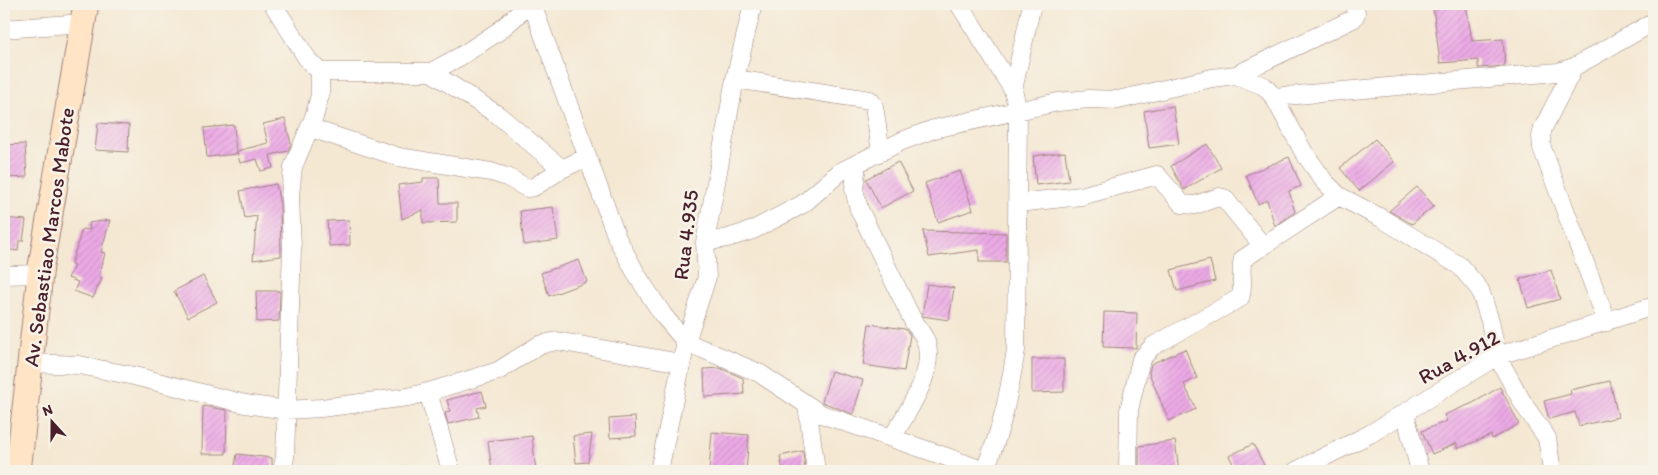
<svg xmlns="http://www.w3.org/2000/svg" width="1658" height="475" viewBox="0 0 1658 475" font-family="Itim,sans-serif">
<defs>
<pattern id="building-hatch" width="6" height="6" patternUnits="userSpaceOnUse" patternTransform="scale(1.25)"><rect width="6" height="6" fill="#ecaae6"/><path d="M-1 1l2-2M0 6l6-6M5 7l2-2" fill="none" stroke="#cc92c5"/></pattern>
</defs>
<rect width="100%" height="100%" fill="#f7f3e8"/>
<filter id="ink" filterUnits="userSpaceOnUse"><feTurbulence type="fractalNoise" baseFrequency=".02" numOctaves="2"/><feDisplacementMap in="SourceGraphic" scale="10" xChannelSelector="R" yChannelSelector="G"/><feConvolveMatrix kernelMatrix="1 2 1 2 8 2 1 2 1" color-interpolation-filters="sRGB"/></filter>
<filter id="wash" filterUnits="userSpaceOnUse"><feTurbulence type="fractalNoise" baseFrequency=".0096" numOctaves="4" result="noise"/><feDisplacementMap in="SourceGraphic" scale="20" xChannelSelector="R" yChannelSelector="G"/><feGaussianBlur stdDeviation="1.12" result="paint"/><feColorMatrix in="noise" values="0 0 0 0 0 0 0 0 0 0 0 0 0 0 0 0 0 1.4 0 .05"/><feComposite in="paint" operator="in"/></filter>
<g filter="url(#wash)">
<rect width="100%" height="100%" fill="#f4e8d3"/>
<g id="blocks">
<path fill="url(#building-hatch)" d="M1448 4H1466L1472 41 1503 39 1505 66 1478 68V60L1440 63 1433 6Z
M1173 106 1179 144 1149 148 1144 111Z
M285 119 291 144 288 151 270 155 273 168 261 171 257 159 240 163 237 151 268 143 263 124Z
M98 123 129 125 128 152 95 150Z
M234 125 236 154 207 157 204 128Z
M1375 139 1394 162 1359 191 1340 168Z
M25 144 27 177 4 178V145Z
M1207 144 1221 168 1184 190 1171 166Z
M1065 152 1069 181 1036 185 1033 156Z
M1289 157 1301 186 1289 191 1295 212 1275 226 1267 200 1258 204 1246 175Z
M898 162 913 191 881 208 866 179Z
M960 171 973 210 938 222 925 183Z
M423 178H439L440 203H457V222L423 223V210L402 219 398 185 423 182Z
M276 184 280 205 281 256 253 260 257 216 245 218 240 191Z
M1417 187 1434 206 1412 224 1389 211Z
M553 207 558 240 524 245 520 211Z
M4 218 26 220 23 241H19L18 251 4 249Z
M110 220 101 252 105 253 99 277 102 278 93 298 74 291 78 282 68 278 74 266 71 265 82 229 90 230 89 223Z
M349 220 350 245 329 246 327 221Z
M923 231 1006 233V262H979V250L929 257Z
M579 260 587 282 549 296 541 273Z
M1210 260 1215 281 1177 291 1171 270Z
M1551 270 1560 299 1528 308 1520 279Z
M203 276 217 302 188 317 174 291Z
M927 284 954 288 949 320 922 316Z
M256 291H280L279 321 257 322Z
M1104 312 1137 313 1136 348 1103 347Z
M869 324 905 329 910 335 904 371 863 365Z
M1185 349 1197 378 1184 384 1196 409 1169 421 1149 373 1151 364Z
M1032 359H1064V392L1032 393Z
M720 368 743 378 744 394 705 397 704 369Z
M831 371 863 380 853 414 822 402Z
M1610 381 1618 417 1579 426 1575 412 1549 419 1544 401 1571 394 1570 390Z
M1500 387 1519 424 1492 439 1491 435 1457 449V443L1432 454 1422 431 1447 421 1444 415 1473 403Z
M482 391 486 406 477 408 479 417 448 424 445 413 450 411 447 400Z
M203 406 227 410 226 454H202Z
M635 417 636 436 610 438 609 419Z
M712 432 749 435 746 471H709Z
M592 434 588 462 576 463 573 436Z
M532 436 536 471H492L488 441Z
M1175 441 1179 471H1139V446Z
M1253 444 1267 471H1237L1229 456Z
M803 451 805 471H783L780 456Z
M237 454 272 458V471H234Z"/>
</g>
</g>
<g filter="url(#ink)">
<use href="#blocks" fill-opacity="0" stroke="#9f847f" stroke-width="1"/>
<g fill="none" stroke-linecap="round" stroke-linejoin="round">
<g stroke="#9f847f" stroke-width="19">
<path id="minor" d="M273 4 308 60 320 72H431L461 56 499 31 530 4
M532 4 617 238 638 277 663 315 686 342 759 373 821 414 944 456 984 471
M959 4 1013 90 1018 110 1016 350C1009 393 1002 431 984 471
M4 29 83 23
M1574 67 1543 128 1541 137 1542 148 1607 322
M431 72 498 115 562 169
M1236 75 1353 19 1356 14 1355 4
M735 79 870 100 874 106 881 152
M1013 90 1032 4
M1274 97 1558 72 1574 67 1654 22
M310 128 399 157 491 172 507 177 527 188 534 187 562 169 587 157
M857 164 854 189 859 209 914 323C918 328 922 333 925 339 938 370 906 413 892 438
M1018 203 1081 196 1157 175 1182 204 1195 205 1219 197 1224 198 1263 246
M705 242 728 238 753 230 803 204 840 172 902 141 934 129 1058 102 1089 99 1118 100 1212 78 1236 75 1264 86 1274 97 1303 151 1324 181 1339 196 1381 218 1460 266 1480 290 1490 321 1497 356 1524 405 1547 438 1552 471
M4 275 40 274
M30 363 79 365 134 376 245 404 286 410 321 408 408 397 428 392 498 371 539 345 557 341 681 363
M428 392 451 471
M807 405 816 471
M1405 413 1420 471
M282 471 285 457 292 248 290 196 293 167 314 117 320 95V72
M659 471 686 342 707 277 705 242 735 79 753 4
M1128 471 1129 410 1141 359 1153 346 1240 298C1245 285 1239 272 1243 259L1339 196
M1296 471 1370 434 1497 356 1654 306"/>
</g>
<g stroke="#9f847f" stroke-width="27">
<path id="secondary" d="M18 471 41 266 86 4"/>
</g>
<use href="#minor" stroke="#fff" stroke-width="18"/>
<use href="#secondary" stroke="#ffe4c6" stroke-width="25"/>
</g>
</g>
<g text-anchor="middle" stroke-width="5" stroke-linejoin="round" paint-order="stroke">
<g font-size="21" fill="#4a1f2b" stroke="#f7f3e8">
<text transform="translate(686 235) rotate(-83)" y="7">Rua 4.935</text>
<text transform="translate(49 237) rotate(-82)" y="7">Av. Sebastiao Marcos Mabote</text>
<text transform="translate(1459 357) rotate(-29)" y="7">Rua 4.912</text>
</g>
</g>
<rect width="1658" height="475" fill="none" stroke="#f7f3e8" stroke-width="20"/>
<g transform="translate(52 422) rotate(339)" stroke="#f7f3e8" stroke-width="4" paint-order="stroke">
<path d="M0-4L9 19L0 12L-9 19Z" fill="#4a1f2b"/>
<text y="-8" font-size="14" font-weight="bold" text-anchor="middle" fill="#4a1f2b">N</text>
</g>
</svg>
